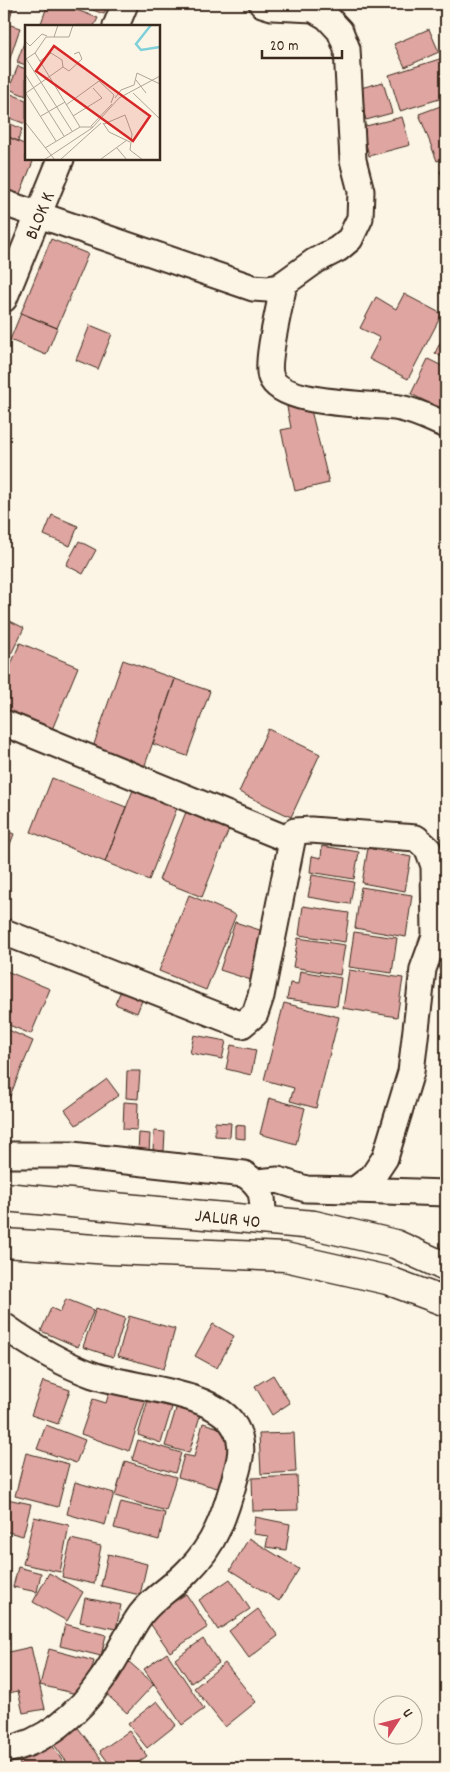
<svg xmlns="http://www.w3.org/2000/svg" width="450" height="1772" viewBox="0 0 450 1772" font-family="Dekko,sans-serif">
<rect width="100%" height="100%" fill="#fcf5e5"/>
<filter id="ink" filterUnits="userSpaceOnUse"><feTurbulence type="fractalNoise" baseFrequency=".02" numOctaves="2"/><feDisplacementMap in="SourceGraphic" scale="10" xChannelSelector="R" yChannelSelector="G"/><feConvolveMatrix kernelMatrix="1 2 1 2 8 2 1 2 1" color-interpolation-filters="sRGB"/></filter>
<g filter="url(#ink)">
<path fill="#dfa5a0" stroke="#3b2a1e" d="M4 4H14L8 24 4 23Z
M48 4H61L98 18 94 26H40Z
M76 4H108L104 14Z
M4 23 20 28 10 58 4 56Z
M429 29 439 52 405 67 394 44Z
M25 40H26V65L17 62Z
M4 56 10 58 4 79Z
M446 57V97L400 111 389 75Z
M18 66 26 69V96L9 89Z
M383 82 392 113 366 120 357 89Z
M6 92 26 100V124L4 116Z
M446 104V158L437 161 419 114Z
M402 117 410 145 369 156 362 127Z
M4 121 22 129 18 141 4 135Z
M4 135 26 145V159H34L17 201 4 196Z
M446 169V187L440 171Z
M51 239 88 254 57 328 21 313Z
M404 294 442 314 408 379 369 359 380 338 360 328 376 297 396 309Z
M21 313 57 328 46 355 10 340Z
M90 325 112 334 98 369 76 360Z
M446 331V359L435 353Z
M428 359 446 368V399L441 409 411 394Z
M309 402 329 483 295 491 281 430 291 428 287 407Z
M52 515 78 526 70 546 44 535Z
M79 541 96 550 83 574 66 565Z
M4 618 24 628 11 654 4 651Z
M20 643 78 667 51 732 4 712V681Z
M123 660 175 679 144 768 92 750Z
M175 679 210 691 187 756 153 744Z
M268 729 320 754 291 817 239 792Z
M52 778 126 807 105 862 31 832Z
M133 790 177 808 149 880 105 862Z
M186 812 229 829 202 897 159 880Z
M4 830 14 834 4 860Z
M322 846 359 852 354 879 310 872 312 856 321 858Z
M368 848 411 857 405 891 362 883Z
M312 875 354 882 350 904 308 897Z
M361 887 412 895 406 937 355 928Z
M189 895 236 915 206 990 159 971Z
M303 906 349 913 345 942 299 935Z
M235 922 272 934 257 982 220 970Z
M354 932 397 938 392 973 349 967Z
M298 938 345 945 340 975 293 967Z
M4 942 11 946 4 964Z
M4 970 50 989 31 1034 4 1023Z
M349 970 403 978 397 1017 343 1008Z
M300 971 341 978 337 1006 287 999 290 983 298 984Z
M124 984 145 993 137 1013 115 1004Z
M284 1003 339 1017 316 1108 290 1101 294 1088 264 1080Z
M4 1028 33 1041 4 1110Z
M194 1035 226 1041 222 1059 190 1053Z
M231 1045 256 1050 251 1075 226 1069Z
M127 1071H140L138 1099 126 1098Z
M107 1079 119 1095 76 1125 65 1110Z
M269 1098 305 1108 296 1144 260 1134Z
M124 1102 138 1103 137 1130 123 1129Z
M215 1122 231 1123 230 1137 215 1136Z
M235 1125 245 1126V1139L235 1138Z
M154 1131 165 1132 164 1151 153 1150Z
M139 1133 150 1134 149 1153 138 1152Z
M66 1299 94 1310 78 1347 41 1331 51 1308 60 1312Z
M96 1308 125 1318 113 1357 83 1347Z
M129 1316 175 1329 164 1369 118 1356Z
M213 1324 234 1336 217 1368 195 1356Z
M273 1375 290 1403 272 1415 255 1386Z
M43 1381 70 1390 58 1424 31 1415Z
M110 1390 148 1394 129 1451 81 1434 93 1399 106 1403Z
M148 1400 172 1407 161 1443 138 1435Z
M178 1402 202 1409 189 1453 165 1446Z
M203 1423 236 1433 221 1489 178 1477 184 1455 194 1457Z
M46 1425 85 1440 76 1463 37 1449Z
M294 1433 296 1472 261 1474 259 1434Z
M138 1440 181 1453 175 1473 132 1460Z
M26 1453 69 1464 58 1507 15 1496Z
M125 1461 176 1477 166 1511 115 1496Z
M297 1476 298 1510 253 1511 252 1478Z
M75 1482 114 1493 105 1525 67 1514Z
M7 1499 31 1504 23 1536 4 1531V1512Z
M121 1502 165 1513 159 1540 114 1528Z
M34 1517 69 1525 60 1572 23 1564Z
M255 1517 290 1524 286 1550 266 1547 268 1536 253 1534Z
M249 1538 299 1569 279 1601 230 1570Z
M71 1539 101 1546 94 1584 62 1577Z
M108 1554 147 1564 140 1595 101 1586Z
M18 1567 41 1573 37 1592 13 1587Z
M49 1573 83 1592 67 1621 33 1602Z
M230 1579 250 1609 218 1630 199 1600Z
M186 1594 208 1627 170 1652 147 1619Z
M85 1598 121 1605 116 1629 80 1622Z
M258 1609 278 1636 249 1658 229 1631Z
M4 1621 9 1645 4 1646Z
M65 1624 106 1635 101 1656 60 1646Z
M203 1639 219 1663 191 1683 175 1659Z
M31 1647 45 1709 23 1713 18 1691 4 1694V1653Z
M49 1649 94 1661 85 1696 40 1685Z
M167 1653 204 1709 182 1725 144 1669Z
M128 1661 154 1684 127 1713 102 1690Z
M225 1663 256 1702 225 1727 194 1688Z
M157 1701 176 1725 147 1748 128 1724Z
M76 1725 108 1768H71L52 1742Z
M129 1731 147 1756 130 1768H112L100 1751Z
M50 1742 67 1768H22L19 1763Z"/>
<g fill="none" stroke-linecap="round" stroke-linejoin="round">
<g stroke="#3b2a1e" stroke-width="29">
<path id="minor" d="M116 26 125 4
M4 203 253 288 268 289 279 287 315 261 338 249 350 239 360 218 361 191 353 160 347 49 340 31 327 17 313 9 272 7 262 4
M284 283C281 302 265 363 271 377 281 406 373 403 400 408 416 411 431 419 446 425
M4 299 61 159
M4 723 292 841 295 831 311 830 416 838 428 849 434 866 435 936 423 969 411 1072 385 1158 373 1176 355 1190 306 1189 278 1180 257 1182
M4 932 242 1025 255 1014 261 996 292 841
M4 1155H72L244 1174C264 1187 263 1197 263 1220
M355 1190 446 1193
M4 1326C32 1346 60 1363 93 1375 130 1388 214 1390 235 1427 245 1444 240 1461 235 1478 225 1514 215 1545 188 1571 173 1587 154 1597 141 1614 126 1635 117 1659 102 1679 79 1713 44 1744 4 1750"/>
</g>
<g stroke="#3b2a1e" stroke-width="31">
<path id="trunk" d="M4 1197 314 1225 395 1244 446 1267
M4 1243 111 1250 285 1257 387 1280 446 1302"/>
</g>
<use href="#minor" stroke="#fcf5e5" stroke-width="25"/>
<use href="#trunk" stroke="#fcf5e5" stroke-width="28"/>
</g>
</g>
<g text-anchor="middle" stroke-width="4.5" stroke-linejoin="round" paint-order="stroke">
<g font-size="19" fill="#3b2a1e" stroke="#fcf5e5">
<text transform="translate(38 215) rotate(-68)" y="7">BLOK K</text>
<text transform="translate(228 1217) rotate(6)" y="7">JALUR 40</text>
</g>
</g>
<g transform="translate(25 25)">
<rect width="135" height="135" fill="#fcf5e5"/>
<path fill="none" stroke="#7fd0d9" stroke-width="2.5" d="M126 0 111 19 116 25 135 22"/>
<path fill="none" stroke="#afa495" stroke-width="1" d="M29 12H44L48 0M0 16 5 21 17 9 22 11M10 28 55 102M0 32 47 106M1 34 10 28 21 12H29L33 0M38 42 44 46 57 34 54 27 49 29M0 49 39 111M111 55 121 68M0 67 31 116M1 68 38 42 37 35 26 28 15 36M108 68 135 94M90 73 96 65 109 60 112 48 135 59M41 80 74 56 89 70 86 78M16 91 40 77M48 91 77 73 68 63M0 97 30 135M78 98 84 107 105 117M79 99 100 90 107 109 105 125 118 135M66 101 87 79M20 123 55 102H68M92 123 102 135M76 134 102 115M19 135 67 103 94 73 135 51M35 135 76 98"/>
<path fill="#d62828" fill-opacity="0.15" stroke="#d62828" stroke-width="2.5" d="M29 21 125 91 108 116 11 46Z"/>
<rect width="135" height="135" fill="none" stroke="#3b2a1e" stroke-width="2.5"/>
</g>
<rect width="450" height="1772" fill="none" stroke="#fcf5e5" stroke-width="20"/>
<rect x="10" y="10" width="430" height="1752" fill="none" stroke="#3b2a1e" stroke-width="2" filter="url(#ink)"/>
<g transform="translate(398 1720) rotate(54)"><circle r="24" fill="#fcf5e5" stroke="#afa495"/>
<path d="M0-4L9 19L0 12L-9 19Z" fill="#d1495b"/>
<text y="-8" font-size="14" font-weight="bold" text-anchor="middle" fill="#3b2a1e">U</text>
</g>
<path d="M262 50v8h80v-8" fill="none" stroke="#3b2a1e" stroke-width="2.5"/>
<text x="270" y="50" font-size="15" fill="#3b2a1e" stroke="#fcf5e5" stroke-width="4" paint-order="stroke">20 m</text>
</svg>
